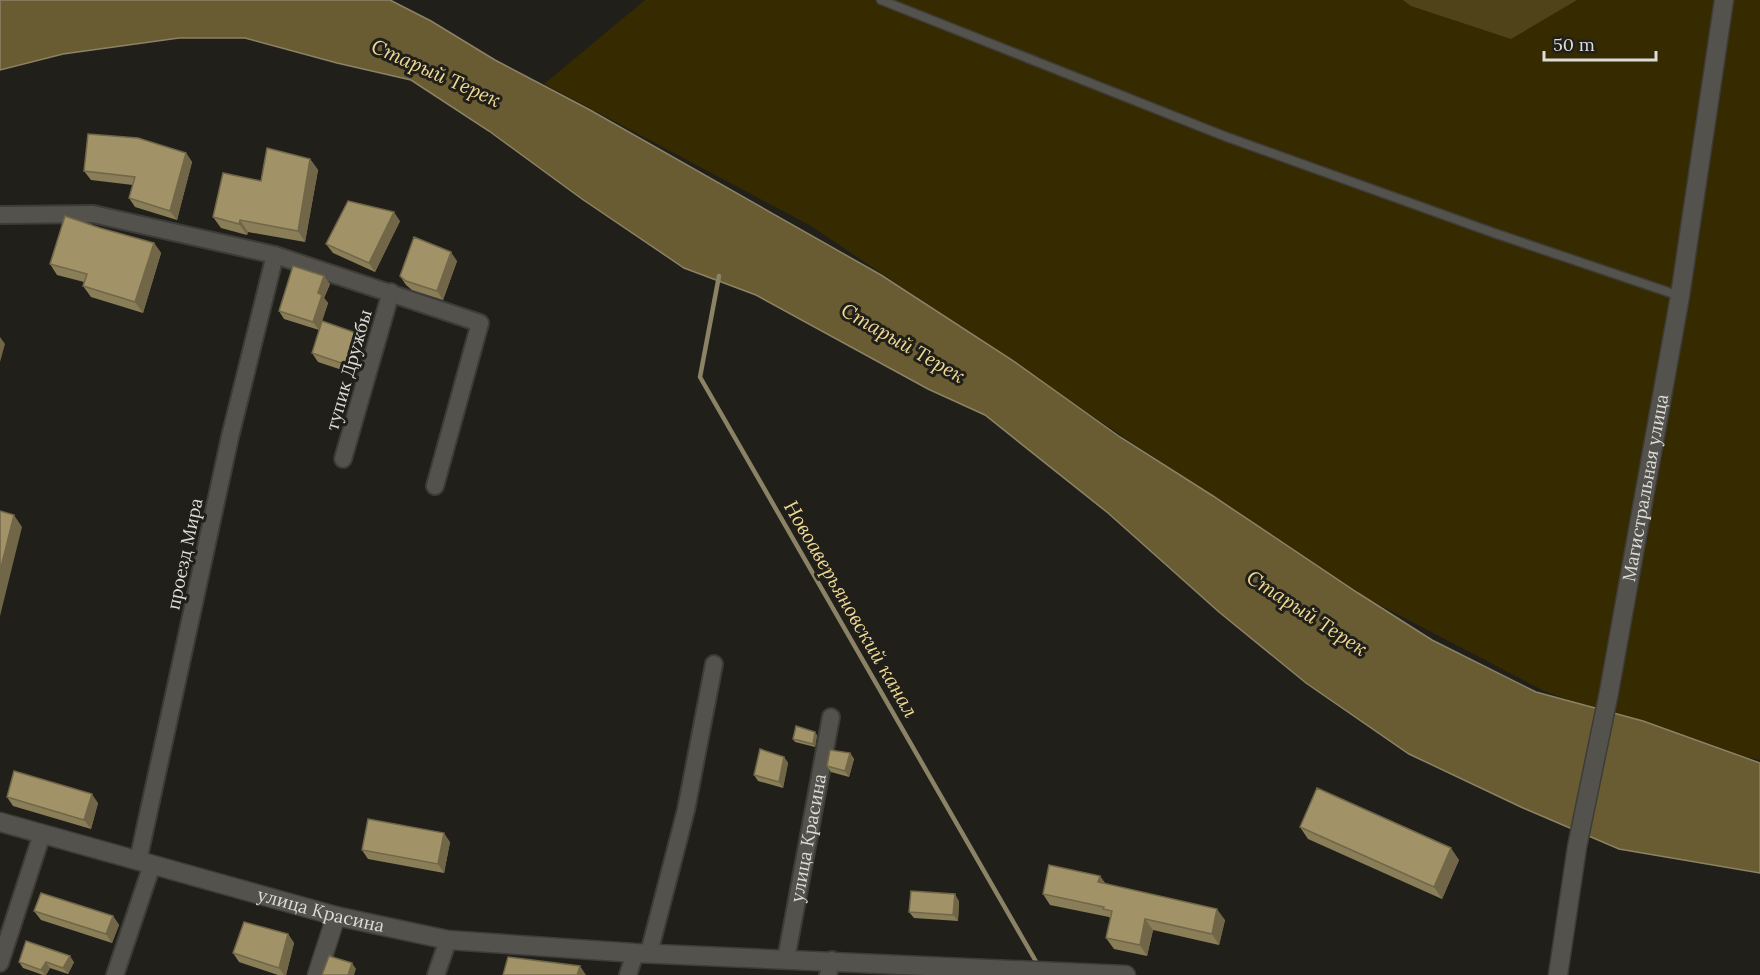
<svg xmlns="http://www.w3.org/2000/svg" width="1760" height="975" viewBox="0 0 1760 975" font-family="Lora,serif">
<rect width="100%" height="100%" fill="#201f1a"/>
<path fill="#362a00" d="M645 0H1760V760L1701 749 1544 691 1368 599 1131 442 811 226 544 84Z"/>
<path fill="#504319" d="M1403 0H1577L1511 39 1411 6Z"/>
<path fill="#695c33" stroke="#8c8265" stroke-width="1.5" d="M0 0H390L431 21 495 60 590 110 881 275 1012 360 1120 437 1213 496 1358 593 1432 640 1536 692 1643 721 1760 763V873L1619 849 1523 808 1409 754 1306 683 1219 612 1108 513 985 415 928 389 756 295 684 268 582 199 489 131 411 80 337 63 245 38H179L63 54 0 70Z"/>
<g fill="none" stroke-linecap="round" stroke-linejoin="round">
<path stroke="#8c8265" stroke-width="4.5" d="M719 276 700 377 1038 965"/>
<g stroke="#3d3c38" stroke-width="11">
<path id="service" d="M881 0 1224 136 1494 233 1680 296"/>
</g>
<g stroke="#3d3c38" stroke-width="20">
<g id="minor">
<path d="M0 215 93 214 275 255 480 323 435 486"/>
<path d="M343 459 391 292"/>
<path d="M138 861 230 437 275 255"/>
<path d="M649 953 686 810 714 664"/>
<path id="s1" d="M786 959 831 717"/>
<path d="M0 963 42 834"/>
<path d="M115 975 152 865"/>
<path d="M436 975 448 940"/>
<path d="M628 975 635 953"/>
<path d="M828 975 832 960"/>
</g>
</g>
<g stroke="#3d3c38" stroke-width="21">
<g id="tertiary">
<path id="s2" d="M0 822 336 916 448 940 635 953 1126 975"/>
<path d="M317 975 336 916"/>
</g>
</g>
<g stroke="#3d3c38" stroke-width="21">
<g id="secondary">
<path id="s3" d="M1558 975 1577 847 1609 692 1680 296 1724 0"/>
</g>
</g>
<use href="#service" stroke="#53524c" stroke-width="8"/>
<use href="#minor" stroke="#53524c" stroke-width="16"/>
<use href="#tertiary" stroke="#53524c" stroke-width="18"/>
<use href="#secondary" stroke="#53524c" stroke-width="18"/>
</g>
<path fill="#8a7e59" d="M186 153 192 162 177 220 135 207 129 198 133 185 91 180 84 171Z
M310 159 318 170 305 242 248 232 247 235 221 228 213 217 261 181Z
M400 221 375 272 333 253 326 244Z
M100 228 154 243 161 253 143 313 91 297 83 286 84 282 57 275 50 264Z
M457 261 443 300 412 290 406 285 400 276Z
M330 284 324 298 328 303 319 330 284 319 279 311Z
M359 334 365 343 354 374 318 362 312 353Z
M817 735 815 747 795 742 793 739Z
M850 753 854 759 849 777 831 772 827 766Z
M784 757 788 763 783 788 758 781 754 775Z
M7 797 98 803 91 829 13 806Z
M1300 827 1459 860 1442 899 1308 839Z
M450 842 444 873 368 859 362 850Z
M1100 876 1105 883 1225 920 1219 945 1153 930 1147 956 1114 949 1106 938 1111 919 1109 917 1050 905 1043 894Z
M959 901 958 921 914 918 909 912Z
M34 911 113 916 119 925 112 943 41 920Z
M288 934 294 943 286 975H278L239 962 233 953Z
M19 962H74L68 974 50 968 46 975H43L23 968Z"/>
<path fill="#716748" d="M186 153 192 162 177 220 170 211Z
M310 159 318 170 305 242 298 231Z
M394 212 400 221 375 272 369 263Z
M240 220 248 232 247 235 239 224Z
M154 243 161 253 143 313 135 302Z
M451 252 457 261 443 300 437 291Z
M324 276 330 284 324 298 328 303 319 330 313 322 318 293Z
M359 334 365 343 354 374 347 365Z
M0 337 5 344 0 362Z
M14 515 22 527 0 616V571Z
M815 732 817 735 815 747 813 744Z
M850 753 854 759 849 777 845 771Z
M784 757 788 763 783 788 779 782Z
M92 794 98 803 91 829 84 820Z
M444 833 450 842 444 873 438 864Z
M1451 848 1459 860 1442 899 1434 887Z
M1100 876 1107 887 1098 882Z
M955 894 959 901 958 921 953 915Z
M1217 909 1225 920 1219 945 1212 934Z
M113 916 119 925 112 943 106 934Z
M1145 919 1153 930 1147 956 1140 945Z
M288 934 294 943 286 975H284L279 968Z
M70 956 74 962 68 974 63 968Z
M46 962 50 968 46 975H45L41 970Z
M352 963 356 969 354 975H348Z
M580 966 586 975H577Z"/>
<path fill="#a19367" stroke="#716748" stroke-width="1.5" d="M88 134 138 138 186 153 170 211 129 198 135 177 84 171Z
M267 148 310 159 298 231 240 220 239 224 213 217 223 173 261 181Z
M348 201 394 212 369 263 326 244Z
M65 216 100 228 154 243 135 302 83 286 87 274 50 264Z
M414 237 451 252 437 291 406 281 400 276Z
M293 266 324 276 318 293 322 295 313 322 279 311Z
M322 321 359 334 347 365 312 353Z
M0 511 14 515 0 571Z
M796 726 815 732 813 744 793 739Z
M760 749 784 757 779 782 754 775Z
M830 750 850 753 845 771 827 766Z
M14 771 92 794 84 820 7 797Z
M1317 788 1451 848 1434 887 1300 827Z
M368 819 444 833 438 864 362 850Z
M1049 865 1100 876 1098 882 1217 909 1212 934 1145 919 1140 945 1106 938 1112 911 1103 909 1104 907 1043 894Z
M911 891 955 894 953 915 909 912Z
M41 893 113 916 106 934 34 911Z
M244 922 288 934 279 968 233 953Z
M26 941 70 956 63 968 46 962 41 970 19 962Z
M329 956 352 963 348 975H322Z
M508 957 580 966 577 975H503Z"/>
<g text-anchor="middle" stroke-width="6" stroke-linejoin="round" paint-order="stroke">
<g font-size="18" fill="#dddcd9" stroke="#201f1a">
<text transform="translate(349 370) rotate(-74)" y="6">тупик Дружбы</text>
<text dy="6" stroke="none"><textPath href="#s3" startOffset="495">Магистральная улица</textPath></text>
<text transform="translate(185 554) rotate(-78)" y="6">проезд Мира</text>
<text dy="6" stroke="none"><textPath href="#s1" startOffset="123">улица Красина</textPath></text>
<text dy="6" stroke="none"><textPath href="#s2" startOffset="333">улица Красина</textPath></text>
</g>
<g font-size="20" font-style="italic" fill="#f0d994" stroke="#201f1a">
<text transform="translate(436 73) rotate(24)" y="7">Старый Терек</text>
<text transform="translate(903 343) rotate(30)" y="7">Старый Терек</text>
<text transform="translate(851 609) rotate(60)" y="7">Новоаверьяновский канал</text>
<text transform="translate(1307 613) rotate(33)" y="7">Старый Терек</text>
</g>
</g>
<path d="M1544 51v9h112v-9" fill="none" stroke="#dddcd9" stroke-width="3"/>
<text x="1553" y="51" font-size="18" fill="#dddcd9" stroke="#201f1a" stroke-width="4.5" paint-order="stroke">50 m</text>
</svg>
